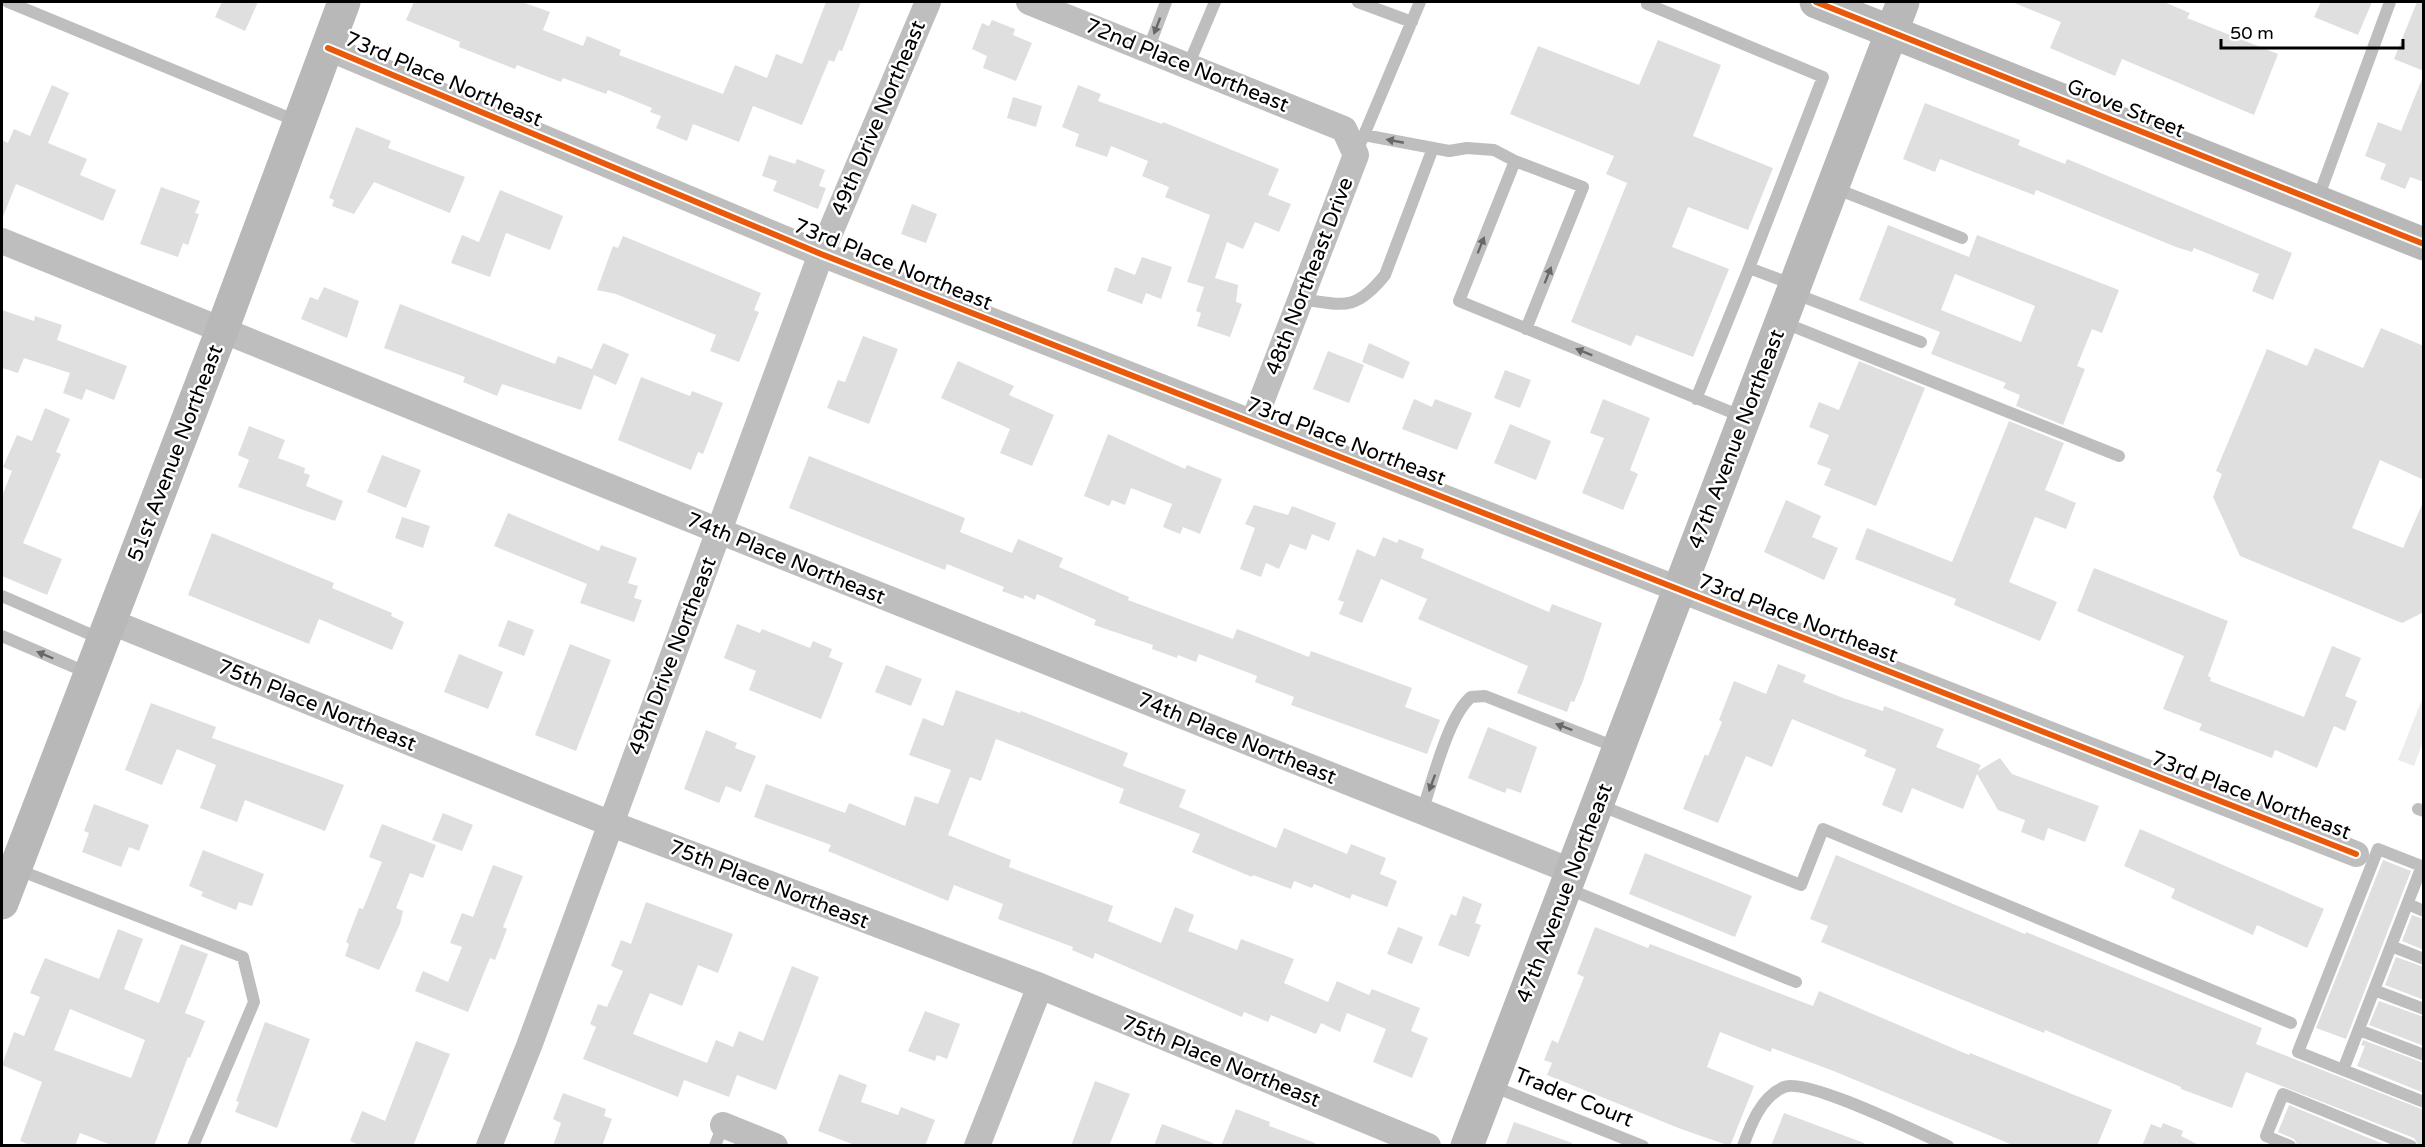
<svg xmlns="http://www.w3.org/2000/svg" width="2425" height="1147" viewBox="0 0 2425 1147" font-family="'Varela Round',sans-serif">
<rect width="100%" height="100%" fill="#fff"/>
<path fill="#ececec" d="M2423 697V742L2414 766 2398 760Z"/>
<path fill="#dfdfdf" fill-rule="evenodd" d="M222 2H258L245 31 215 17Z
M414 2H522L550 12 543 30 583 46 587 36 621 50 619 55 723 94 735 65 767 78 776 54 802 64 826 2H861L842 51 839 50 834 62 829 60 802 125 753 106 739 142 693 124 687 141 656 128 661 116 650 112 652 108 608 90 606 94 563 78 561 82 517 65 515 69 459 47 460 42 406 20Z
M2012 2H2164L2190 13 2187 18 2278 54 2254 115 2122 59 2115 76 2050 48 2061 22Z
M2321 2H2372L2358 35 2314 17Z
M2417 2H2424V71L2394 59Z
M992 20 1015 29 1013 35 1032 43 1016 81 983 68 987 56 972 49 982 23 989 26Z
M1658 40 1721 65 1693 136 1773 168 1748 230 1688 207 1672 247 1729 269 1693 357 1636 335 1631 346 1571 322 1627 183 1606 174 1614 156 1510 114 1538 46 1639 85Z
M2422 79 2424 182 2410 177 2405 189 2380 179 2386 164 2365 156 2378 122 2401 131Z
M52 85 69 93 48 143 87 159 80 175 116 190 103 221 16 184 2 219V140L8 143 14 129 30 136Z
M1078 85 1101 94 1098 101 1162 124 1163 122 1279 169 1268 195 1291 204 1279 232 1255 222 1243 249 1227 242 1215 278 1238 285 1236 302 1242 304 1230 337 1197 326 1201 313 1196 311 1204 287 1187 282 1210 215 1165 197 1169 187 1142 176 1148 161 1111 146 1107 157 1075 146 1079 134 1062 127Z
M1013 97 1042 106 1036 127 1007 118Z
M1925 103 2020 140 2018 145 2065 164 2067 159 2292 253 2273 300 2252 291 2259 274 2194 248 2192 252 2176 247 2036 190 2034 195 1940 159 1935 172 1903 159Z
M356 127 391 141 388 148 465 177 450 213 374 182 354 214 332 206 334 200 329 198Z
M769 155 795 164 797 159 825 170 819 186 826 188 818 209 773 191 777 181 762 176Z
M161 187 200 201 195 213 199 214 188 245 183 243 178 257 140 244Z
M500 190 563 216 550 250 506 233 490 277 451 263 462 235 479 242Z
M912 204 937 214 926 243 901 234Z
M1888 225 1969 257 1977 235 2119 290 2102 333 2092 329 2077 366 2085 369 2063 425 2016 406 2020 395 2003 388 2006 383 1931 354 1940 332 1859 300ZM1955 274 2035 306 2021 342 1941 310Z
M623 236 761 293 754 310 759 312 739 362 710 351 716 335 616 294 597 290 613 246 618 248Z
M1142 257 1172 267 1161 299 1146 293 1142 304 1107 291 1115 267 1135 275Z
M324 287 359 301 347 338 301 319 310 297 318 300Z
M400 304 555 364 558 356 592 369 603 343 629 354 616 385 594 375 581 410 502 384 497 396 463 382 465 377 384 348Z
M2 310 34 321 35 316 62 325 57 340 127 366 114 400 86 389 82 400 63 393 70 373 24 358 18 373 2 368Z
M2381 328 2424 346V480L2380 460 2352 528 2403 548 2424 500V612L2402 623 2240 556 2213 497 2222 474 2216 471 2267 349 2307 366 2315 348 2363 368Z
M863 336 898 349 869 424 827 408 838 380 845 382Z
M1369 343 1410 362 1403 379 1362 362Z
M1328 351 1364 365 1349 403 1313 389Z
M958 361 1014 386 1009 395 1054 415 1032 466 1000 453 1010 429 941 398Z
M1859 361 1925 388 1876 506 1824 485 1831 469 1817 464 1829 435 1809 427 1819 402 1839 410Z
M1505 370 1531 380 1520 408 1494 398Z
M641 377 690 396 692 391 723 403 703 454 698 452 691 470 618 440Z
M1414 399 1432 407 1435 399 1472 413 1457 450 1402 429Z
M1603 399 1650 418 1630 470 1638 474 1623 510 1582 493 1604 438 1590 433Z
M45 408 70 419 56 452 61 454 23 543 62 559 47 595 2 576V496L12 471 3 467 17 435 32 441Z
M2009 421 2064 443 2045 490 2076 503 2066 529 2035 517 2009 582 2057 602 2040 641 1954 605 1956 599 1855 559 1867 528 1952 562Z
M1510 424 1551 441 1536 480 1494 463Z
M249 426 285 440 278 458 305 468 304 473 310 475 306 486 343 501 335 521 238 487 249 460 238 455Z
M1108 434 1185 469 1187 465 1222 479 1200 534 1183 527 1180 534 1163 527 1172 504 1131 488 1125 505 1112 500 1109 506 1084 496Z
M382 455 421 470 406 508 367 492Z
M809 456 965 518 960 532 1012 553 1018 539 1063 558 1059 567 1129 597 1128 600 1233 639 1237 629 1309 657 1311 651 1412 688 1405 707 1440 720 1427 754 1291 705 1294 697 1255 682 1257 676 1199 654 1196 662 1178 655 1177 658 1152 649 1153 645 1094 625 1096 620 1037 594 1035 600 1025 595 1023 599 1002 591 1004 587 947 564 945 570 789 508Z
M1786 500 1821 516 1812 537 1838 548 1824 580 1764 552Z
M1254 505 1288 515 1292 506 1336 523 1329 541 1312 534 1306 550 1290 544 1279 569 1266 563 1261 577 1240 569 1255 528 1245 524Z
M508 513 599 551 601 545 637 558 628 583 638 586 634 598 642 600 634 622 580 603 587 584 494 546Z
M402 517 430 526 423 548 395 538Z
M212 533 334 583 332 588 392 613 391 616 404 622 392 650 319 619 309 644 188 595Z
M1383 537 1397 543 1399 539 1424 549 1421 558 1549 612 1552 604 1602 623 1583 681 1574 702 1571 701 1567 712 1517 693 1528 666 1418 619 1427 599 1381 579 1362 623 1339 614 1344 602 1338 600 1357 549 1375 557Z
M2094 568 2228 621 2208 676 2211 678 2210 681 2304 717 2332 646 2361 658 2345 696 2357 701 2345 731 2334 726 2317 768 2275 750 2272 758 2199 730 2202 724 2163 709 2184 656 2077 611Z
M508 620 534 630 524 656 498 646Z
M737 624 760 633 762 629 810 648 813 641 832 649 829 657 843 663 821 719 749 690 756 671 724 658Z
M570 644 611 660 576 751 535 735Z
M459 654 503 672 488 709 444 692Z
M1778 664 1806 675 1803 682 1843 698 1883 711 1884 706 1944 729 1936 747 1981 765 1978 771 2000 758 2012 774 2099 806 2085 842 2048 828 2044 841 2021 832 2025 820 1998 810 1977 774 1963 809 1912 788 1902 813 1882 805 1896 769 1864 756 1867 750 1792 719 1772 767 1746 756 1718 823 1683 809 1705 754 1708 756 1722 722 1719 720 1734 681 1766 694Z
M886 665 922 679 911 706 875 692Z
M956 690 1020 713 1021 711 1128 753 1123 766 1186 790 1179 807 1276 848 1284 828 1347 854 1351 844 1386 858 1380 874 1397 881 1387 907 1352 894 1350 899 1314 884 1312 888 1294 881 1291 889 1253 875 1252 877 1192 852 1200 834 1119 803 1124 789 996 739 981 781 970 777 948 835 1011 860 1009 867 1113 906 1108 921 1161 943 1175 907 1194 915 1188 931 1237 950 1241 939 1294 959 1284 983 1328 1002 1337 981 1369 995 1372 989 1420 1008 1411 1031 1428 1038 1412 1078 1373 1062 1386 1029 1347 1013 1340 1032 1321 1023 1316 1034 1271 1015 1268 1022 1244 1012 1242 1017 1095 953 1093 959 1072 950 1073 947 998 919 1003 904 954 885 948 901 828 851 831 845 754 817 766 784 845 813 849 803 905 826 915 796 938 804 951 770 909 755 923 718 943 726Z
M151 703 216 727 212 738 344 785 325 831 245 800 237 822 200 808 216 765 177 749 162 785 125 770Z
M1488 727 1537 747 1521 793 1507 788 1505 793 1468 778Z
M706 730 737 743 735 748 756 756 741 792 726 786 719 803 684 789Z
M94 804 149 825 139 851 129 847 121 867 82 852 89 833 84 831Z
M443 813 473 825 462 851 432 840Z
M382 824 436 845 423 878 410 873 396 908 403 911 400 924 379 970 345 956 349 944 346 942 359 908 363 909 382 862 369 857Z
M2140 829 2324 909 2307 948 2257 925 2253 935 2171 898 2175 889 2124 866Z
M203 850 264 874 252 906 239 902 236 910 201 896 203 892 189 886Z
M1645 853 1752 896 1735 937 1629 894Z
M1836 855 2025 934 2026 932 2262 1028 2256 1044 2424 1110V1146H2419L2414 1138 2246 1072 2232 1108 2181 1089V1087L2045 1030 2044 1033 1821 942 1828 926 1810 919Z
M2383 860 2411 871 2346 1039 2316 1028Z
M493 865 523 876 503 927 507 929 495 960 490 958 468 1012 415 991 423 971 448 982 462 947 450 943 462 913 473 917Z
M1463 896 1482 904 1475 923 1481 925 1469 957 1438 945 1451 914 1456 916Z
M646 902 733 934 718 973 698 965 682 1006 650 993 633 1034 707 1063 716 1040 733 1047 739 1031 763 1041 792 966 819 977 776 1090 737 1075 729 1097 684 1080 678 1097 583 1059 596 1027 590 1024 598 1004 607 1007 623 971 611 966 621 940 631 944Z
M2412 915 2424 919V950L2402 941Z
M1398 927 1423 937 1412 964 1387 954Z
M1595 927 1648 948 1650 944 1813 1006 1819 991 1969 1055 1970 1053 2112 1110 2097 1146H2015L1831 1070 1772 1048 1771 1052 1720 1032 1707 1067 1754 1086 1730 1146 1681 1129 1547 1075 1552 1063 1544 1060 1552 1040 1558 1043 1584 977 1577 974Z
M118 929 143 939 124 989 159 1003 181 944 208 954 185 1013 205 1021 190 1058 188 1057 154 1146H114L80 1133 75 1146H32L20 1141 42 1082 2 1065 14 1032 24 1036 40 997 30 993 45 958 99 979ZM70 1009 145 1040 131 1078 54 1050Z
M2396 957 2424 967V1000L2385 985Z
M2379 1001 2424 1017V1046L2369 1025Z
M925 1011 960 1024 947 1059 937 1055 935 1061 908 1051Z
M265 1022 310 1039 277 1128 235 1112 239 1102 236 1101Z
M2363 1040 2424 1063V1093L2357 1066 2365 1046 2361 1045Z
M416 1041 450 1054 413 1146H361L350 1141 362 1111 385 1121Z
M839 1074 867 1085 861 1102 898 1115 901 1107 935 1120 925 1146H857L818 1131Z
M1095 1081 1130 1094 1109 1146H1071Z
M563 1093 606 1109 604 1116 612 1119 602 1146H553L561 1123 553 1119Z
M2289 1105 2388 1146H2298L2294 1139 2278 1132Z
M1236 1109 1270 1122 1269 1126 1315 1143V1146H1221Z
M1784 1113 1864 1143V1146H1771Z
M1514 1122 1572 1143V1146H1505Z
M2163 1123 2183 1131 2181 1136 2201 1146H2142L2151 1124 2161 1128Z
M1162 1124 1213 1143V1146H1154Z"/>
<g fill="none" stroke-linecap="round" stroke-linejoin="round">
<path stroke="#bebebe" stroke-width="12" d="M8 2 299 122
M1358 2 1412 22
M1648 2 1647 4 1823 77 1749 268 1794 285
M1148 50 1166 2
M1188 66 1215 2
M1364 135 1449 151 1467 148 1494 150 1515 161 1459 301 1743 417
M1361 142 1420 2
M1515 161 1583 187 1526 329
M1834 188 1962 238
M2317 201 2390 2
M1793 293 1921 342
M1300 299C1344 305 1355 312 1385 275L1433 148
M1782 322 2119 456
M1696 399 1749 268
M2 596 101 639
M2 636 88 673
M1599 805 1801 885 1823 829 2291 1023
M2418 809 2424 811
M1422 811C1433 781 1448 716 1471 697L1485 696 1618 748
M2424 867 2378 849 2298 1052 2424 1102
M16 869 243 957 254 1002 193 1146
M1566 888 1796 982
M2408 904 2424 911
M2391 946 2424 959
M2374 990 2424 1009
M2359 1030 2424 1055
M2343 1070 2422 866
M1492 1086 1643 1146
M715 1146 723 1125
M1743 1146C1751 1124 1761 1097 1784 1087 1806 1077 1921 1134 1948 1146
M2290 1146 2266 1136 2283 1094 2411 1146"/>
<path stroke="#bebebe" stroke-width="26" d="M1029 2 1344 129 1356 155 1253 423
M328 48 821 254 2356 854
M2 241 719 531 1571 871
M109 621 609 823 1040 986 1428 1146
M723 1125 775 1146
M489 1146 529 1046 821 254 928 2
M977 1146 1040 986"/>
<path stroke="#b8b8b8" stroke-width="33" d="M1816 2 2424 244
M2 903 222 330 344 2
M1467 1146 1903 2"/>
<g stroke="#fff" stroke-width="10">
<path id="cycleway" d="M1816 2 2424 244
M328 48 821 254 2356 854"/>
</g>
<use href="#cycleway" stroke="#e8590c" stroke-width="6"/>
</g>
<defs><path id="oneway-solid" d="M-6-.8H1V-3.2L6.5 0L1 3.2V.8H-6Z" transform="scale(1.5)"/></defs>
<g fill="#686868">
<use href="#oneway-solid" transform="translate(1157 26) rotate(111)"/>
<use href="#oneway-solid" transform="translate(1395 141) rotate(-169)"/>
<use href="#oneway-solid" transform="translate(1481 245) rotate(-68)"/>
<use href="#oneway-solid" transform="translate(1548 275) rotate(-68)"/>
<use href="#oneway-solid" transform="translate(1584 352) rotate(-158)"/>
<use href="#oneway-solid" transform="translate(45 655) rotate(-157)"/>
<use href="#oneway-solid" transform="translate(1564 727) rotate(-159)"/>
<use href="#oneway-solid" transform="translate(1432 783) rotate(110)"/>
</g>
<g text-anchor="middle" stroke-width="5" stroke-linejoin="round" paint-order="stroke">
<g font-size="21" fill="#000" stroke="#fff">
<text transform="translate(1187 65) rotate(22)" y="7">72nd Place Northeast</text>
<text transform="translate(444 79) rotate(23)" y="7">73rd Place Northeast</text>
<text transform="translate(2126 108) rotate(22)" y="7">Grove Street</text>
<text transform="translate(878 118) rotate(-67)" y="7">49th Drive Northeast</text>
<text transform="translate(893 264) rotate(22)" y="7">73rd Place Northeast</text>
<text transform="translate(1309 276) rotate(-69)" y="7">48th Northeast Drive</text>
<text transform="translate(1736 439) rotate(-69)" y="7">47th Avenue Northeast</text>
<text transform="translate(1346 441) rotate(21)" y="7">73rd Place Northeast</text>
<text transform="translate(175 453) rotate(-69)" y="7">51st Avenue Northeast</text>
<text transform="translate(786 558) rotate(22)" y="7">74th Place Northeast</text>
<text transform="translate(1798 618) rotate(21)" y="7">73rd Place Northeast</text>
<text transform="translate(672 656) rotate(-69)" y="7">49th Drive Northeast</text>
<text transform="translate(317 705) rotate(22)" y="7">75th Place Northeast</text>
<text transform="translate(1237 738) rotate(22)" y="7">74th Place Northeast</text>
<text transform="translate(2251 795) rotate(21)" y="7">73rd Place Northeast</text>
<text transform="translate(769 884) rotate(21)" y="7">75th Place Northeast</text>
<text transform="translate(1564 893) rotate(-69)" y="7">47th Avenue Northeast</text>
<text transform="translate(1221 1061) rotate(22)" y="7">75th Place Northeast</text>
<text transform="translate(1574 1097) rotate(22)" y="7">Trader Court</text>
</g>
</g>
<rect width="2425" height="1147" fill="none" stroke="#000000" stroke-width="6"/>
<path d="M2221 39v9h182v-9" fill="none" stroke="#000000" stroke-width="3"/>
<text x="2230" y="39" font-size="18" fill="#000000" stroke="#ffffff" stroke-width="4.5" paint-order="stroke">50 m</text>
</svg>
